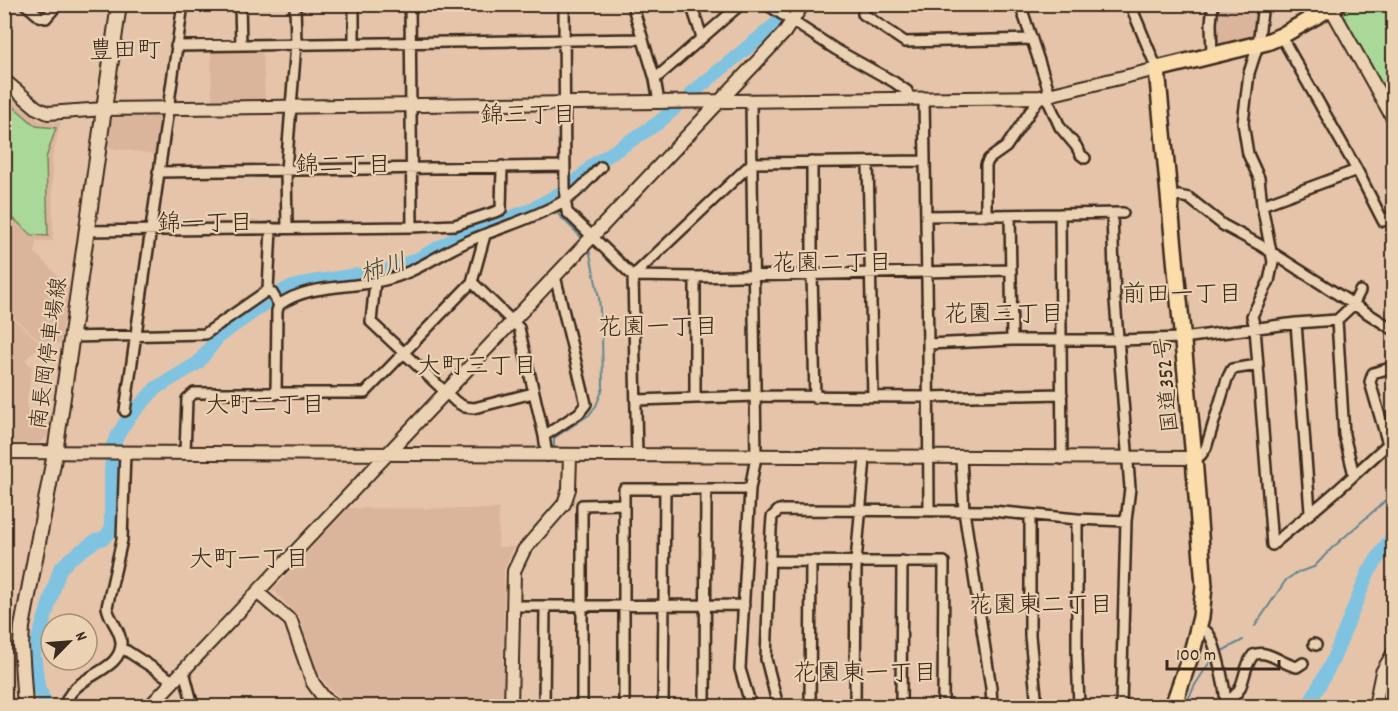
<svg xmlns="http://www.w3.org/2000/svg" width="1398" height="711" viewBox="0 0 1398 711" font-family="Dekko,'Klee One',sans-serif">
<rect width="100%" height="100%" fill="#e6c4a9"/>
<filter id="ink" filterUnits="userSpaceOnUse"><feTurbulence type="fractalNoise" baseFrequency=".0167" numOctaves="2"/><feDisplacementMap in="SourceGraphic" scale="12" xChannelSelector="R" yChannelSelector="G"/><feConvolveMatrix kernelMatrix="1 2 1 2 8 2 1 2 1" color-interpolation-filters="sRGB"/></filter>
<g filter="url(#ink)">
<path fill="#dbb49c" d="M1216 5H1259L1257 35 1252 41 1214 50Z
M211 52H263L265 101 212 104Z
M5 90 40 121 61 122 52 158 53 241H36L35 253 69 287 60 344 38 339 5 310Z
M160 116 155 154 103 147 108 118Z
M5 312 42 344 25 360 32 367 26 408 51 412 48 437 39 443H5Z
M348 508 499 509 498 547H514L504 570 503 706H350L329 688 317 671 300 618 273 590Z"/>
<path fill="#a9d898" stroke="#72815b" stroke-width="1.5" d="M1356 4 1393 5V107L1341 13Z
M5 99 36 126 56 128 46 158 48 236 32 235 5 211Z"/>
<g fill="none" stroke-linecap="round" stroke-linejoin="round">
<path stroke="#648693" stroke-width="2" d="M554 210 583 239
M554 447V438L589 415 596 406 603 388 602 335 599 298 589 249
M1255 626 1286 580 1296 573 1314 567 1331 549 1385 501 1394 499
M1220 652 1243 640
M1185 706 1195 685 1213 657"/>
<path stroke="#80c3e1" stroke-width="14" d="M692 93 776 24 791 4
M113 445 119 433 129 417 156 388 198 363 219 336 286 289 311 282 391 270 420 258 460 236 531 210 571 187 593 165 658 123 675 108
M47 706 38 687 34 653 60 569 71 558 95 541 104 538 111 530V472L112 459
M1308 706 1332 662 1368 573 1394 534"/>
<g stroke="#3b2a1e" stroke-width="14">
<path id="minor" d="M25 4 39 16 46 18 58 4
M240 4 241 45
M354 4V44
M564 4 565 197 567 212 633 276 695 277 1011 270
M632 4 655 79 659 102
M691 4 702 37
M766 4 835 49 894 82 907 91 910 98
M864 4 863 14 905 42 1032 39
M1020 4 1050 94
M1130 4 1157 69
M1263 4 1258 45 1249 73 1243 123 1248 154 1259 178 1262 205 1273 262 1269 281 1252 316 1255 328 1272 545C1300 521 1328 500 1354 475L1344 435 1337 320
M1281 36 1357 170 1383 221 1394 215
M176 46 642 39
M1212 56 1211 23 1213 4
M655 79 741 4
M1046 96 1060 127 1076 146 1081 155 1085 158
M924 99 928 344 929 510
M751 102 756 457 750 489 740 669 751 706
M812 162V274L815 398
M868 162 873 396
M158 172 565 166
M1170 197 1179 196 1189 198 1223 225 1260 245 1394 330
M1262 205 1357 170
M1060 214 1123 213
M1112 214 1115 300 1130 488 1126 521 1121 706
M1010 215 1012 340
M926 216 1060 214 1062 459
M986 216V165L989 159 1006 147 1040 97
M287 227 286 170 296 44 295 4
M412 227 455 225 501 210 502 166
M271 228 268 290 272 293 279 305 277 311 276 394
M86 231 412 227 410 4
M695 277V397
M375 282 371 322 456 402 465 407 474 408 533 393
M472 282 519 328 544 436 547 456
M279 305C308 284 347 289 380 281 416 274 439 253 471 240 502 227 535 218 564 201 579 193 589 178 601 167
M1296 323 1310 512
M70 337 205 334 268 290
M928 344 1012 340H1119L1183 338 1296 323 1337 320 1353 305 1360 291
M637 400 755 396 928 397 1062 394
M125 411 183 4
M544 436 579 413 586 404 555 276
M185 453 187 399 194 393H365L472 282 485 235
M637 456 633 276 752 163 925 161
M961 458 964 511 991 688 992 706
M1194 458 1201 455 1206 448 1227 379 1232 369 1258 365
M1354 475 1388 444 1370 382 1373 373 1394 367
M1030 515V636L1037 706
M1077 519V655L1079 706
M770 561 944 562 943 706
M513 606 744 605
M1198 629C1201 629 1205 631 1207 632 1216 640 1226 693 1226 706
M1314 644 1316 645
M121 649 127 651 173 681
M184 671 193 706
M1226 702C1248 689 1240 673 1253 655 1269 649 1281 664 1297 667L1303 663
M65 706C71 674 123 673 121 642 120 628 109 620 107 607L122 540 125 452
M544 706 545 606
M582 706V505L624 504V489H750
M624 706V504
M663 706 665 489
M705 706 706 490
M778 706 766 659 771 530 772 517 779 510 992 511 1077 519 1126 521
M810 706 811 561
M855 706 856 562 865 458
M901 706 902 561"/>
</g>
<g stroke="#3b2a1e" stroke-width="16">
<path id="tertiary" d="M1331 8 1394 120
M4 80 37 108 48 113 104 109 1040 97 1157 69
M4 452 1194 458
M258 593 291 621 313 683 324 698 336 706
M150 706 720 101 784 33 803 4
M511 706 514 571 524 550 564 504 569 489 570 456
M1375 706 1382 672 1394 652"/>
</g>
<g stroke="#3b2a1e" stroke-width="18">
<path id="secondary" d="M25 706 21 646 22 627 55 453 119 4"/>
</g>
<g stroke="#3b2a1e" stroke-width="20">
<path id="trunk" d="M1173 706 1193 648 1201 617 1204 586 1194 458 1157 69 1267 42 1281 36 1337 4"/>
</g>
<use href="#minor" stroke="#ebd2b3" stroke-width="9"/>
<use href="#tertiary" stroke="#ebd2b3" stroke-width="12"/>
<use href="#secondary" stroke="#ebd2b3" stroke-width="14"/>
<use href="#trunk" stroke="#faddab" stroke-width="15"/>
</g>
</g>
<g text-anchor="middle" stroke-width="4.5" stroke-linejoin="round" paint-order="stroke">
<g font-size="22" fill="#3b2a1e" stroke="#ebd2b3">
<text transform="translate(47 353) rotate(-82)" y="8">南長岡停車場線</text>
<text transform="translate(1165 385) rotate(-95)" y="8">国道352号</text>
</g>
<g font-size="24" fill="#3b2a1e" stroke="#ebd2b3">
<text x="125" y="57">豊田町</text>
<text x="528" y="122">錦三丁目</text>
<text x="343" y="172">錦二丁目</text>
<text x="205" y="230">錦一丁目</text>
<text x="832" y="270">花園二丁目</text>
<text x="1182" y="301">前田一丁目</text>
<text x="1004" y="321">花園三丁目</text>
<text x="658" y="334">花園一丁目</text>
<text x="477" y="373">大町三丁目</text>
<text x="265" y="412">大町二丁目</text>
<text x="249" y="566">大町一丁目</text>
<text x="1041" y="612">花園東二丁目</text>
<text x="865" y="680">花園東一丁目</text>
</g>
<g font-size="24" font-style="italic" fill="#45413b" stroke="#ebd2b3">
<text transform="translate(383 267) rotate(-17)" y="8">柿川</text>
</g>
</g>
<rect width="1398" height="711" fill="none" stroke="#ebd2b3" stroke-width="24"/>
<rect x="12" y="12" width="1374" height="687" fill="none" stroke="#3b2a1e" stroke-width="2" filter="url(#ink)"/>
<g transform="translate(69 642) rotate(65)"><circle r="28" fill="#ebd2b3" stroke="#a58f77" stroke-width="1.5"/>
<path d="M0-4.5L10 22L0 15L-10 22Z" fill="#3b2a1e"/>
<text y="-9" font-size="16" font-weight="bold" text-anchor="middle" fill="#3b2a1e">N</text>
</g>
<path d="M1167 660v9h112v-9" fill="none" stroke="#3b2a1e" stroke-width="3"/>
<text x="1176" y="660" font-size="18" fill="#3b2a1e" stroke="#ebd2b3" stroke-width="4.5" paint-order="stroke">100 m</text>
</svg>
